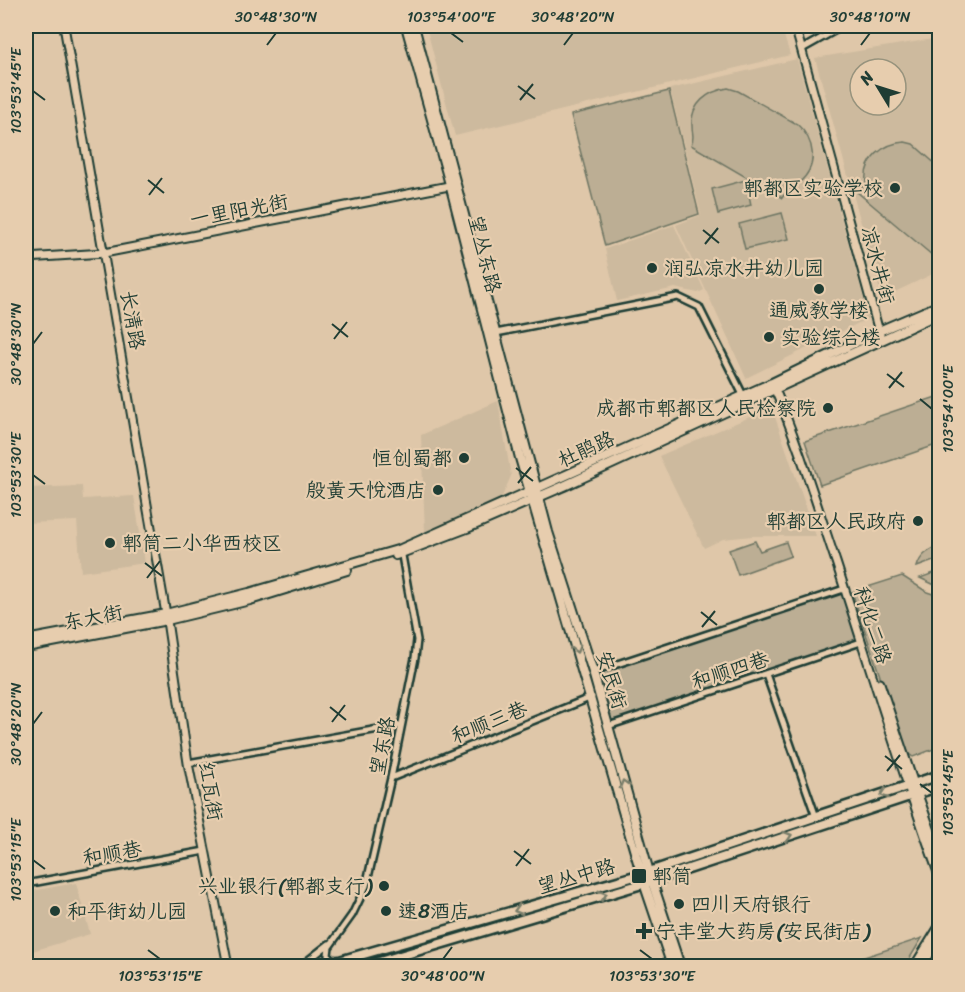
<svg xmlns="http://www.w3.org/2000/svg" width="965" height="992" viewBox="0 0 965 992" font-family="Sriracha,'LXGW WenKai TC',sans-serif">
<rect width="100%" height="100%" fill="#dfc7a9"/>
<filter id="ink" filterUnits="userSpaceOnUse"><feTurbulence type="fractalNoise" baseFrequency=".0167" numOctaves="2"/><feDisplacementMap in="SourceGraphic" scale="12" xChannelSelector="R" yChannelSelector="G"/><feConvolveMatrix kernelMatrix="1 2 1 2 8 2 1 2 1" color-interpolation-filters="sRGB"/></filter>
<g filter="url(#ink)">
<path fill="#cdba9e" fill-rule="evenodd" d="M426 26H781L790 55 455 136Z
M939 38V271L882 298 815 58ZM860 69H896V105H860Z
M797 59 869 318 746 378 676 225 701 215 670 89Z
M674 225 704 290 698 293 675 288 617 301 605 249Z
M498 401 511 476 501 499 425 532 421 435Z
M766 410 774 414 816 536H752L723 539 704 548 659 456Z
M82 486 83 499 134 496 145 563 81 572 77 521 26 523V488Z
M76 883 90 934 29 952 26 930V892Z"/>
<path fill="#bcae94" stroke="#6e7664" stroke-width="1.5" d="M728 88 738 91 797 124C815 140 819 166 799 183 791 190 788 188 782 198L691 145C695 138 692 134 692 126 690 104 708 91 728 88Z
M669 91 699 214 605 246 571 115Z
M905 142 913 144 939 167V261L857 192 866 183C863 159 884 143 905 142Z
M746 180 751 205 718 214 712 189Z
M782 213 789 239 745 249 739 224Z
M939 396V444L820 485 805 441Z
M755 541 760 551 786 542 791 556 738 575 729 550Z
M939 546V559L917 567C920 555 929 550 939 546Z
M939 571V587L920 578Z
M902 576 927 592 939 596V747L913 757 905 751 852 592Z
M843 592 859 641 611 724 596 674Z
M922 938 905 966H837Z"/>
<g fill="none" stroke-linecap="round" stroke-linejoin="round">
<g stroke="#1f3d34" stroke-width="10">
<path id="minor" d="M802 49 843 26
M496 333 678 297 699 307 743 395
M593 672 844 589
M766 674 816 817
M608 726 861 642
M188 763 401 725
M391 778 592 697
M26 884 205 851
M338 960 331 959 328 955 329 947 352 915 366 886 391 778 415 658 417 640 401 550
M301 966 329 944"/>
</g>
<g stroke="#1f3d34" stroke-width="11">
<path id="tertiary" d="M64 26 166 614 188 763 228 966
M795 26 881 339
M26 258 104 253 454 185
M773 385C798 442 816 503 836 562 870 667 902 774 940 878
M880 683 917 793"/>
</g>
<g stroke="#1f3d34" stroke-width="12">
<path id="secondary" d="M406 26 451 188 520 458 644 883 672 966
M414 26 548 532 593 672 649 872 680 966
M396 555 467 528 564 486 940 313
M26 640 166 614 249 593 401 549 772 383 879 331 940 305
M26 647 167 620 250 600 347 570
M917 793 940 858
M915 966 940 926
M922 966 940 936"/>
</g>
<g stroke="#1f3d34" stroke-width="13">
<path id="primary" d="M322 966 649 872 940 775
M366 966 652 881 940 786"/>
</g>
<use href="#minor" stroke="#e7cdae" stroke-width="5"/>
<use href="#tertiary" stroke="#e7cdae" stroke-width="7"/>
<use href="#secondary" stroke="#e7cdae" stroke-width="8"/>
<use href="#primary" stroke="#e7cdae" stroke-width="8"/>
</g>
<defs><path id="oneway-chevron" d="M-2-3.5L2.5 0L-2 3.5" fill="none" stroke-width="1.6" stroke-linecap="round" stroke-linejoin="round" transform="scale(1.5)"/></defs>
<g stroke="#797e6b">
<use href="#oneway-chevron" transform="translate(576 649) rotate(74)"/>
<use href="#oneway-chevron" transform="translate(624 784) rotate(-106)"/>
<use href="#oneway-chevron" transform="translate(884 794) rotate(162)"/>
<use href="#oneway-chevron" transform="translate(788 836) rotate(-18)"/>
<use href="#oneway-chevron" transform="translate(603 895) rotate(-17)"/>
<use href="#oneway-chevron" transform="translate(518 910) rotate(164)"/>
</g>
</g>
<path fill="none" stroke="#1f3d34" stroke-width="2" d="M451 33 463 42M267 45 276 33M564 45 573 33M861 45 870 33M518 86 535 99M33 91 45 100M520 100 533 84M148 180 164 193M149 195 162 178M703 230 719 243M705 244 718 228M332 324 348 337M334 339 347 322M33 344 42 332M887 374 904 387M889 388 902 372M920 399 932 409M516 468 533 481M33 475 45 484M518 483 531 467M145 563 162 576M147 578 160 561M701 612 717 625M702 627 715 611M330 707 346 720M332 722 345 705M33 724 42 712M885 756 902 769M887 771 900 755M920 784 932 793M514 851 531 864M33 860 45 869M516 866 529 849M148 950 160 959M640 950 652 959M443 959 452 947"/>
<g fill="#1f3d34" stroke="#e7cdae" stroke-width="2">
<circle cx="895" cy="188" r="6"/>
<circle cx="652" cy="268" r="6"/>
<circle cx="819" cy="289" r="6"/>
<circle cx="769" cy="337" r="6"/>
<circle cx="828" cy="408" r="6"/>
<circle cx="464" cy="458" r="6"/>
<circle cx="438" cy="490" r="6"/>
<circle cx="918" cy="521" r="6"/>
<circle cx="110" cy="543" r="6"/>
<rect x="631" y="868" width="16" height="16" rx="3"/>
<circle cx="384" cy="886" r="6"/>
<circle cx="679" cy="904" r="6"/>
<circle cx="55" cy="911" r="6"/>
<circle cx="386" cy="911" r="6"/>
<path d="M641 922h6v6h6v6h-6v6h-6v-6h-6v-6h6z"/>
</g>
<g text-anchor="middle" stroke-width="4.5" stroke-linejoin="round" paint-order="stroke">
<g font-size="20" fill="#1f3d34" stroke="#e7cdae" text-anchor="start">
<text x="883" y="195" text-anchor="end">郫都区实验学校</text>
<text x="664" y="275">润弘凉水井幼儿园</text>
<text x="819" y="317" text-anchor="middle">通威教学楼</text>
<text x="781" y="344">实验综合楼</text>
<text x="816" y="415" text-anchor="end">成都市郫都区人民检察院</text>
<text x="452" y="465" text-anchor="end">恒创蜀都</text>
<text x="426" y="497" text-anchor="end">殷黄天悦酒店</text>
<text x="906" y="528" text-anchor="end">郫都区人民政府</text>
<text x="122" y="550">郫筒二小华西校区</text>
<text x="652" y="883">郫筒</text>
<text x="372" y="893" text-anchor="end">兴业银行(郫都支行)</text>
<text x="691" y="911">四川天府银行</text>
<text x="67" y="918">和平街幼儿园</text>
<text x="398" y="918">速8酒店</text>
<text x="656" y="938">宁丰堂大药房(安民街店)</text>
</g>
<g font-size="20" fill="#1f3d34" stroke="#e7cdae">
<text transform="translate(239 210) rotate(-11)" y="7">一里阳光街</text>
<text transform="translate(485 254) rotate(76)" y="7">望丛东路</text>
<text transform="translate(878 265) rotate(75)" y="7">凉水井街</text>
<text transform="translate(133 320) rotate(80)" y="7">长清路</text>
<text transform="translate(586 449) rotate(-24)" y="7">杜鹃路</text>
<text transform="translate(93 617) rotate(-11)" y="7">东大街</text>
<text transform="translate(873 625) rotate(72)" y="7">科化二路</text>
<text transform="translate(730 670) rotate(-18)" y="7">和顺四巷</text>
<text transform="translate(612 680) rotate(73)" y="7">安民街</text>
<text transform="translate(489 722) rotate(-22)" y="7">和顺三巷</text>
<text transform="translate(382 746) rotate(-79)" y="7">望东路</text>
<text transform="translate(211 791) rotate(80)" y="7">红瓦街</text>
<text transform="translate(112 853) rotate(-10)" y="7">和顺巷</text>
<text transform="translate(576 876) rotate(-16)" y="7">望丛中路</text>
</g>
</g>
<rect width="965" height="992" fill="none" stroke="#e7cdae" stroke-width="66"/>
<g transform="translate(878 87) rotate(308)"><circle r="28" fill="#e7cdae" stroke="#97937d" stroke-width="1.5"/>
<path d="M0-4.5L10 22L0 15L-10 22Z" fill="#1f3d34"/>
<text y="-9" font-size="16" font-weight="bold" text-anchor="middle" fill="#1f3d34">N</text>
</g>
<rect x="33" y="33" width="899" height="926" fill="none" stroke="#1f3d34" stroke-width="2"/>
<g font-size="15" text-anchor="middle" fill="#1f3d34">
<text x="276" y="22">30°48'30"N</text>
<text x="451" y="22">103°54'00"E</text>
<text x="573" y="22">30°48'20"N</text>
<text x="870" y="22">30°48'10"N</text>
<text transform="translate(16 91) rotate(-90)" y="5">103°53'45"E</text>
<text transform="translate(16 344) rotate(-90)" y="5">30°48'30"N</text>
<text transform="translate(948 409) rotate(-90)" y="5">103°54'00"E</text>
<text transform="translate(16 475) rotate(-90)" y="5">103°53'30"E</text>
<text transform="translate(16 724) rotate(-90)" y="5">30°48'20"N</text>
<text transform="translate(948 793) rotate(-90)" y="5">103°53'45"E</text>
<text transform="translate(16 860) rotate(-90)" y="5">103°53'15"E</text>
<text x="160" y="981">103°53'15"E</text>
<text x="443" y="981">30°48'00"N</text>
<text x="652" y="981">103°53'30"E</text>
</g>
</svg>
